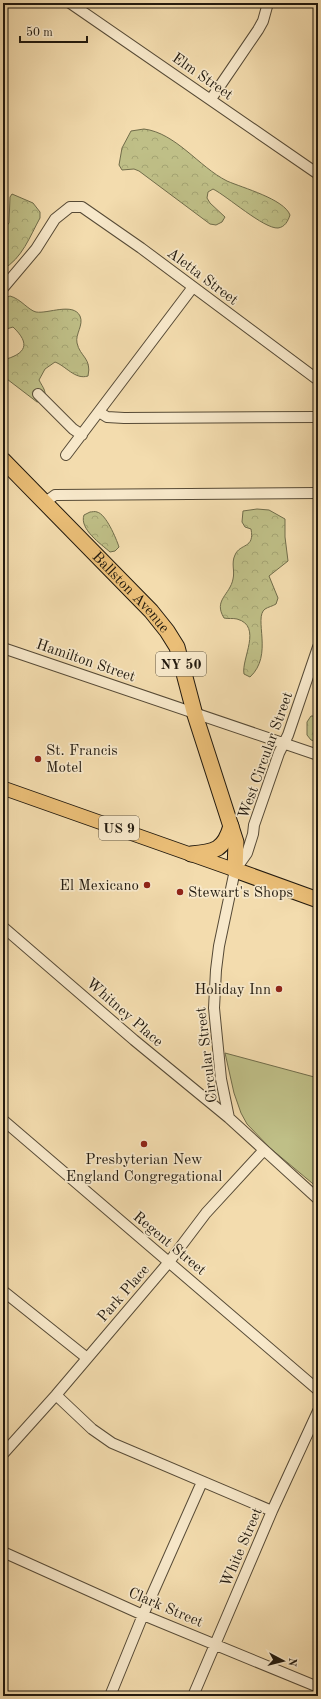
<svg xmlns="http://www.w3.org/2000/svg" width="321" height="1699" viewBox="0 0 321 1699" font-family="'Old Standard TT',serif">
<defs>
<pattern id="forest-crowns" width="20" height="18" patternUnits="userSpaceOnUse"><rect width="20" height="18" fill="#bfbf87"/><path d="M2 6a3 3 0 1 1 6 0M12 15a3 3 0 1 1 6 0" fill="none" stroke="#a4a473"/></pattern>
</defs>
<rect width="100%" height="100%" fill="#f3dcae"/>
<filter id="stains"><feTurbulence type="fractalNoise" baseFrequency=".005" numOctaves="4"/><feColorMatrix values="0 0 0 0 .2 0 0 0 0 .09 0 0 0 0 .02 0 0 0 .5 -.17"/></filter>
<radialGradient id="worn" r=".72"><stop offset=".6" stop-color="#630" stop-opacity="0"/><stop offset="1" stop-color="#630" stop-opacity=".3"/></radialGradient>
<path fill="url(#forest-crowns)" stroke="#706c4a" d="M144 129C176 133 199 167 227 181 243 188 284 199 290 215 288 221 285 227 278 228 264 229 227 196 213 189L208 192 207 198 210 203 225 217 222 222 216 225 210 224 139 171 134 169 122 170 119 165 122 148 131 131Z
M12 194 33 203 40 212V218C30 236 22 259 3 269V230L9 223 10 197Z
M10 296C21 299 28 310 36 312 48 314 73 302 80 316 84 325 75 334 77 343 80 357 92 358 88 376 75 380 66 366 55 362L45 369 39 380C43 388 48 392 43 401L37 402 3 376V360C26 354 31 344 13 327L3 330V301L5 298Z
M257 509 269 510 285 519V537L288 561 269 576 278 598 276 604C273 606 268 607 265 609 253 618 274 655 250 677L244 674C241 659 263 626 237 619 233 618 228 619 224 618 213 600 230 595 233 579 235 571 231 563 235 555 240 543 255 549 251 529L245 527 242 522 243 511Z
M90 512C92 512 95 511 97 512 106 514 116 538 119 547L115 551 110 552C101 544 79 529 84 515Z
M311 716H318V742L311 740 307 735V722Z"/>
<path fill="#bfbf87" stroke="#706c4a" d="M225 1053 318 1078V1188L270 1148 247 1124 241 1113 234 1093Z"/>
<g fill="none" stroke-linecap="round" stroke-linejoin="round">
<g stroke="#564a36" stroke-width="12">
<path id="minor" d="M70 3 318 174
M211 99 258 30 263 21 268 3
M3 288 36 249 55 219 70 207H82L141 248 318 380
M38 394 73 429 82 435
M99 412 107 417 124 418 318 417
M66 455 193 287
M44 503 55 495 318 493
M318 647 288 735 279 753 254 825 253 834 247 853 235 870 219 946 216 970 214 1008 221 1079 229 1118 318 1199
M3 648 318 755
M3 927 134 1040 229 1118
M3 1120 318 1390
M3 1291 87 1358
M56 1395 92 1429 112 1443 272 1511
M3 1454 56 1395 169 1262 206 1213 264 1150
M3 1552 143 1615 318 1687
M110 1696 143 1615 202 1482
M193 1696 272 1511 318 1411"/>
</g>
<g stroke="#21190e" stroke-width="15">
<path id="major" d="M3 788 235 870"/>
</g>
<g stroke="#21190e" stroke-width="17">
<g id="highway">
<path id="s1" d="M3 460 151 611 167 631 177 647 195 715 236 842 235 870 318 900"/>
<path d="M191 854C215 852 224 850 231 826"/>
</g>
</g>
<use href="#minor" stroke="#f7e8ca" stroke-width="10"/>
<use href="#major" stroke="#eabe77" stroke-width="13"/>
<use href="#highway" stroke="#eabe77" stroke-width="15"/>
</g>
<g fill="#8f2418" stroke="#f7e8ca" stroke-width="1.5">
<circle cx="38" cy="759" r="4"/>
<circle cx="147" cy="885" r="4"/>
<circle cx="180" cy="892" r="4"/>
<circle cx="279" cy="989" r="4"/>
<circle cx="144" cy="1144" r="4"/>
</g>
<g text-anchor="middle" stroke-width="3.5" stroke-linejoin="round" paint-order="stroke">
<g fill="#f7e8ca" stroke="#615746" stroke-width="1">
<rect x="156" y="652" width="50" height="24" rx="3"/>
<rect x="99" y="816" width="40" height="24" rx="3"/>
</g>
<g font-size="14" font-weight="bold" fill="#21190e">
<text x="181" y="669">NY 50</text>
<text x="119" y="833">US 9</text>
</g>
<g font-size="15" fill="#21190e" stroke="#f7e8ca">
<text transform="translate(203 76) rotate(35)" y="5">Elm Street</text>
<text transform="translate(203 276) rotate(37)" y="5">Aletta Street</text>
<text dy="5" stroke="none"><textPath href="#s1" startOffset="184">Ballston Avenue</textPath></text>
<text transform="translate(86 660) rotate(19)" y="5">Hamilton Street</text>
<text transform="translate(265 755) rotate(-70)" y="5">West Circular Street</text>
<text transform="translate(125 1012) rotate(41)" y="5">Whitney Place</text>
<text transform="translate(206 1055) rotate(-97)" y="5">Circular Street</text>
<text transform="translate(170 1243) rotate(40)" y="5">Regent Street</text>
<text transform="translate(123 1293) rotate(-49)" y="5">Park Place</text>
<text transform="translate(241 1547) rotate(-67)" y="5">White Street</text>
<text transform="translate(166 1607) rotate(23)" y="5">Clark Street</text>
</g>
<g font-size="15" fill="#21190e" stroke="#f7e8ca" text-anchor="start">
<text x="46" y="755">St. Francis<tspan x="46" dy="17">Motel</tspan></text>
<text x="139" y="890" text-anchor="end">El Mexicano</text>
<text x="188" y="897">Stewart's Shops</text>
<text x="271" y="994" text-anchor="end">Holiday Inn</text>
<text x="144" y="1164" text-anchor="middle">Presbyterian New<tspan x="144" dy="17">England Congregational</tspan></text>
</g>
</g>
<rect width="321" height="1699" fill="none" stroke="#f3dcae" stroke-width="16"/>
<rect x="4" y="4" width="313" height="1691" fill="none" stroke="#21190e" stroke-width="2"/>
<rect x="8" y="8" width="305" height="1683" fill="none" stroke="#21190e"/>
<g transform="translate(283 1661) rotate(97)" stroke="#f7e8ca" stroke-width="3" paint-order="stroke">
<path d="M0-3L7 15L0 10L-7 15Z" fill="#21190e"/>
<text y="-6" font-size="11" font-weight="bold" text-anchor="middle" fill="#21190e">N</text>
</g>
<path d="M20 36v6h67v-6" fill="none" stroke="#21190e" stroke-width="2"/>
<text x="26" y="36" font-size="12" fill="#21190e" stroke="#f7e8ca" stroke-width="3" paint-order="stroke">50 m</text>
<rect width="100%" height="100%" filter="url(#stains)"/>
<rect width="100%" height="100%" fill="url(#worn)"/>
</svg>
